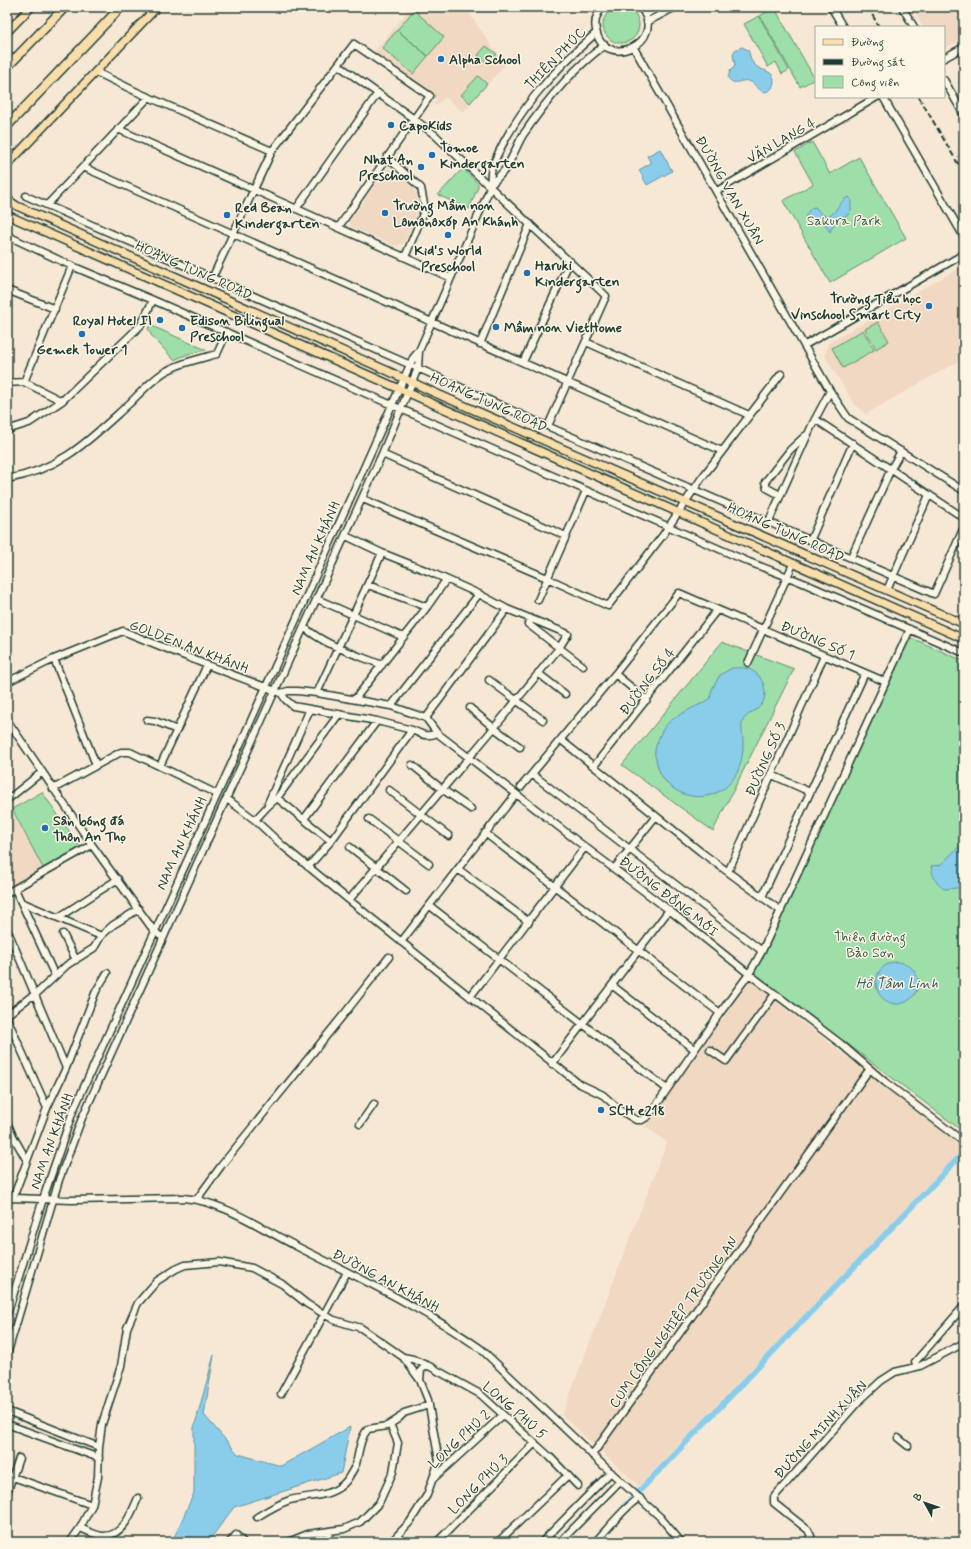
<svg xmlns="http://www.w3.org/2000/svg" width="971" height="1549" viewBox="0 0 971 1549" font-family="Mynerve,sans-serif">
<rect width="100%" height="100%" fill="#f7e8d5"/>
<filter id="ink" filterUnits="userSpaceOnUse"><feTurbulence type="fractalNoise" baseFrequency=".025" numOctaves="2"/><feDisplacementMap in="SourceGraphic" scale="8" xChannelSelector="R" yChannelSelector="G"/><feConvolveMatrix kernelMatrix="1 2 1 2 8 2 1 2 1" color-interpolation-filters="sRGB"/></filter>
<g filter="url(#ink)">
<path fill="#f1d8c2" d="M412 7H465L505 65 463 112 445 97 436 106 433 104 437 99 373 53Z
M912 7H964V38L944 49V27H923Z
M390 168 414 188 420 206 404 243 396 246 351 227 349 221 387 169Z
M961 267 964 268V358L866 414 854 404 825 356 828 343Z
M11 810 43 868 12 886 7 876V812Z
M750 981 964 1148 639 1486 562 1415 667 1142 645 1126Z"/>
<path fill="#9edea8" stroke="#5e8e6e" d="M603 25a18 18 0 1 1 36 0a18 18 0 1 1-36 0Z
M774 7 815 79 800 87 760 16Z
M414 10 444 37 428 56 397 30Z
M759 16 789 70 782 74 776 62 768 67 744 24Z
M397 30 428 56 413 74 382 48Z
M486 46 497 54 488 64 478 55Z
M478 76 487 84 470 103 461 95Z
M812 142 830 174 859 157 906 238 830 283 783 201 813 184 795 152Z
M463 168 478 184V187L469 209 438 195Z
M878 322 889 341 876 349 865 329Z
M150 326H152L206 350 188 354 174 360 151 335 148 328Z
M863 330 874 350 843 368 832 348Z
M909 637 964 661V1128L961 1130 754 973Z
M722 642 794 669 713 831 622 765Z
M42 792 81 848 43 868 12 809Z"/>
<path fill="#8acdeb" stroke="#5f93a2" d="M742 47 748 50C750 54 750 60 754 64 760 72 773 69 774 80 774 83 773 87 771 89 761 98 756 82 748 81 740 79 735 87 728 78L730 71 735 66 733 54 735 50Z
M660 149 672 171 647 185 639 170 651 163 647 156Z
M849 197 851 199V210L849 214 836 220 830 232C823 222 823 218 809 224L807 223 806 215 811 208 815 207 822 215 830 216C837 211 841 199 849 197Z
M732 668C736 668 741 667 744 668 760 670 769 688 763 702 759 712 745 712 742 723 741 728 743 736 743 741 744 766 733 791 706 796 683 800 661 785 657 763 656 759 654 754 655 751 656 744 660 734 664 728 670 717 698 706 710 699L712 689 720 675Z
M964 842V883L957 888 944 889C935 883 933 877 931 866L940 865Z
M876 983a21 21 0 1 1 42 0a21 21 0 1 1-42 0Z
M214 1355 204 1415 238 1454 281 1466 350 1427 341 1473 234 1507 208 1542H172L194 1493V1428Z"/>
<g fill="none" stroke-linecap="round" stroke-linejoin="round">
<path stroke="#8acdeb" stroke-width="6" d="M625 1506 964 1152"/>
<g stroke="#1f3d34" stroke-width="9">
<path id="minor" d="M603 7C597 13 594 21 596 30 603 72 670 42 640 7
M831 7 843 27
M902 7 914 27
M645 15 659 7
M647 22 675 7
M634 48 830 391 848 418 964 491
M944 58 964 47
M338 65 414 119 435 135 606 296 548 426
M96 72 137 92 272 151
M944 80 964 115
M883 97 964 237
M118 129 451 278
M387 157 421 188 425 209 405 257
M83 167 722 451
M490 186C495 180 502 174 506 168 513 157 517 145 523 135 546 101 572 69 605 45
M717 191 877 97
M26 196 438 377 531 419 934 594 964 527
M47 205 149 97
M296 209 378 93
M8 236 72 266 153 300 749 562 801 582 964 653
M215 272 272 151 354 44 430 96 338 228
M7 290 55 309
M586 342 749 415
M480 344 530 224
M805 345 964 254
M523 362 570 261
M24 382 72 266
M7 383 24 382 62 401
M815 419 964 518
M7 430 29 423 62 401 141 325 153 300
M382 454 566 536
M7 479C63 469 91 438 131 402 141 392 151 381 163 373 179 363 199 359 217 354L227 332
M780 495 767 488 765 482 790 450 805 436
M363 499 547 578 608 606 663 535 701 479 781 374
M769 521 813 423 830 391
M346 536 382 553 430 572 479 594 507 609 568 634 559 648 494 728 349 900
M811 539 853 443
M851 557 891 469 901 451
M368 585 427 607
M887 590 929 495
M317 599 403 637
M538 600 586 491
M530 618 528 624 583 666
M304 627C326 646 355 654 382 665
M54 659 96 765
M748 663 793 564
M538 673 565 694
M615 674 647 700
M489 680 543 720
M7 682 54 659 123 631 207 665 281 693 288 691H297L317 693 391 706 426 718 437 733 585 847 669 910 749 974 841 1044 885 1082 964 1142
M281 693 286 700 293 706 377 721 412 730
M317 693 382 553
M355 699 427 607 446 580
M391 706 479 594
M470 708 494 728 520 747
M426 718 507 609
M7 720 92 845 154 931 163 938
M147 720 155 721 177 730
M561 740 701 852 781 911
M412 765 442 789 471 809
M160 766 207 665
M594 766 717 610
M532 774 762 951
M772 775 810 792
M521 787 615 674 679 593 886 682
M53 789 121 752H130L217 794
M389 790 449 836
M277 798 331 841
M227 799 255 820 283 846 349 900 578 1083 603 1095 621 1111 636 1120H642L647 1117 653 1110 720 1013 749 974 762 951 910 629
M7 800 42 772
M268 803 310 709
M304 819 377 721
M369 819 429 864
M255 820 267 807 277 798 339 714
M485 833 720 1013
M350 847 406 891
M617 865 656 816
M308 867 331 841 412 730C421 734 427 738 437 733
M458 869 529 922
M728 872 824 656
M15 889 55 976
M7 893 92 845
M762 897 865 673
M21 902 101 936
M430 906 667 1089
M59 917 118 879
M7 929 66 1068
M63 934 76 960
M401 942 516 794
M613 986 694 1049
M470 997 585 847
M7 1015 29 998 35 995 67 965 94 948 101 936 113 925 139 909
M7 1018 47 1108
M710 1050 726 1061 775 994
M552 1064 669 910
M7 1122 13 1136 26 1159
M360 1124 374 1104
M13 1198 47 1108 66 1068 96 991 107 973
M7 1199 13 1198 72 1200 183 1198C223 1201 260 1228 296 1246 359 1278 423 1308 481 1349L605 1467 660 1517 681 1542
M197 1199 221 1166 349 1008 389 957
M7 1315 43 1199 73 1111 244 736 413 358 419 351 485 200C487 196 489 191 490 186 491 179 490 171 493 165 515 112 554 70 596 33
M7 1355 59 1180 82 1118 382 454 418 368 419 351
M403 1357 413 1359 429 1366 480 1394 550 1457 578 1486
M915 1362 964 1306
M420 1380 421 1370 426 1366H429
M281 1394 347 1272
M7 1411 99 1447
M7 1424 99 1458
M898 1438 908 1446
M592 1455 869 1070
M13 1477 92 1505
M433 1479 503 1415
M7 1493 19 1458
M257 1517C268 1510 278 1504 290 1500 310 1495 333 1498 347 1480 350 1475 354 1469 356 1464 359 1452 360 1438 368 1429L387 1426 398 1419 404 1413 429 1405
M80 1528C88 1531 97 1536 104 1536 123 1536 132 1512 138 1498
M329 1532 331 1542
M70 1542 80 1528 92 1505 98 1477 99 1447 102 1424 121 1366 127 1328 138 1303 157 1281 176 1269 185 1265 219 1262 252 1268 282 1284 307 1304 334 1320 361 1328 403 1357 420 1380 428 1400 439 1461 427 1495 410 1522 391 1542
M230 1542 236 1535 243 1542
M288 1542 308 1534 344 1529 360 1522 379 1503 393 1472 398 1443 390 1424
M437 1542 535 1443
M498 1542 568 1475
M542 1542 611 1472
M560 1542 620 1481
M595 1542C604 1533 630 1501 640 1498
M807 1542 811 1536 808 1530 774 1503V1497L857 1403 881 1381 895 1372 920 1366 964 1343"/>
</g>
<g stroke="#1f3d34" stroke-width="10">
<path id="major" d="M7 32 31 7
M7 165 157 7
M7 199 17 206 388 371 433 392 964 624
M7 215 964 639"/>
</g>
<g stroke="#1f3d34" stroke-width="11">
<path id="highway" d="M7 67 65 7
M7 126 121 7"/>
</g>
<use href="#minor" stroke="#fcf5e5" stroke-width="6"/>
<use href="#major" stroke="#f9deab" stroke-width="7"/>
<use href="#highway" stroke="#f9deab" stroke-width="8"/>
<path stroke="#1f3d34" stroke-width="2" stroke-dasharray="6 3" stroke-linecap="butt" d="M868 7 879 27
M919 97 964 174"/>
</g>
</g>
<g fill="#1f6fb2" stroke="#fcf5e5" stroke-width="1.5">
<circle cx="441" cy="59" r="4"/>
<circle cx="391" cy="125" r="4"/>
<circle cx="432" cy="155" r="4"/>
<circle cx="421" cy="167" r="4"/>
<circle cx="385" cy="213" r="4"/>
<circle cx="227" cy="215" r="4"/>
<circle cx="448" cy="235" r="4"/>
<circle cx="527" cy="273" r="4"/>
<circle cx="929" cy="306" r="4"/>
<circle cx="160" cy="320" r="4"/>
<circle cx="496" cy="327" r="4"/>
<circle cx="182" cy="328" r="4"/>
<circle cx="82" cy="334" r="4"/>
<circle cx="45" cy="828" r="4"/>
<circle cx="601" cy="1110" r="4"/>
</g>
<g text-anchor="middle" stroke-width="3" stroke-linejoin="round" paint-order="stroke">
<g font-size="14" fill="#1f3d34" stroke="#fcf5e5">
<text transform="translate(555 58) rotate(-46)" y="5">THIÊN PHÚC</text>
<text transform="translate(781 140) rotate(-30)" y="5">VĂN LANG 4</text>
<text transform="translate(730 190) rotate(60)" y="5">ĐƯỜNG VẠN XUÂN</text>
<text transform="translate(194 270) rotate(24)" y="5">HOANG TUNG ROAD</text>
<text transform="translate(489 402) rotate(24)" y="5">HOANG TUNG ROAD</text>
<text transform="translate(786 532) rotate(24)" y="5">HOANG TUNG ROAD</text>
<text transform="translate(315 548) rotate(-66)" y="5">NAM AN KHÁNH</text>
<text transform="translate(818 640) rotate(23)" y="5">ĐƯỜNG SỐ 1</text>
<text transform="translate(189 646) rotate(21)" y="5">GOLDEN AN KHÁNH</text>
<text transform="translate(647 681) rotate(-52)" y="5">ĐƯỜNG SỐ 4</text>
<text transform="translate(765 759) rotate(-66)" y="5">ĐƯỜNG SỐ 3</text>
<text transform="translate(181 843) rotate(-65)" y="5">NAM AN KHÁNH</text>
<text transform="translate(669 896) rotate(38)" y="5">ĐƯỜNG ĐỒNG MỚI</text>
<text transform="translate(51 1141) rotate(-70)" y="5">NAM AN KHÁNH</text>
<text transform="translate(386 1280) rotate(28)" y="5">ĐƯỜNG AN KHÁNH</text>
<text transform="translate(673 1322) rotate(-54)" y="5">CỤM CÔNG NGHIỆP TRƯỜNG AN</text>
<text transform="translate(515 1410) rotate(41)" y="5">LONG PHÚ 5</text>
<text transform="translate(820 1429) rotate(-47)" y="5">ĐƯỜNG MINH XUÂN</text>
<text transform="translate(459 1439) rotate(-43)" y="5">LONG PHÚ 2</text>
<text transform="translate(478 1484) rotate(-45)" y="5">LONG PHÚ 3</text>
</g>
<g font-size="14" font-weight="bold" fill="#1f3d34" stroke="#fcf5e5" text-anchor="start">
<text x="449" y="64">Alpha School</text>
<text x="399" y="130">CapoKids</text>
<text x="440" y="152">Tomoe<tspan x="440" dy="16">Kindergarten</tspan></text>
<text x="413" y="164" text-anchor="end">Nhat An<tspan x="413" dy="16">Preschool</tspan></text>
<text x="393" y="210">Trường Mầm non<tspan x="393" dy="16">Lômônôxốp An Khánh</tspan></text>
<text x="235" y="212">Red Bean<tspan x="235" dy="16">Kindergarten</tspan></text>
<text x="448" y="255" text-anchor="middle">Kid's World<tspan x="448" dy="16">Preschool</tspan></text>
<text x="535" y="270">Haruki<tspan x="535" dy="16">Kindergarten</tspan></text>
<text x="921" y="303" text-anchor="end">Trường Tiểu học<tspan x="921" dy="16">Vinschool Smart City</tspan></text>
<text x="152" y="325" text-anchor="end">Royal Hotel II</text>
<text x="190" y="325">Edison Bilingual<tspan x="190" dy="16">Preschool</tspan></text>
<text x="504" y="332">Mầm non VietHome</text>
<text x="82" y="354" text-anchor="middle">Gemek Tower 1</text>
<text x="53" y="825">Sân bóng đá<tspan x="53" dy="16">Thôn An Thọ</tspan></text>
<text x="609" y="1115">SCH e218</text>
</g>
<g font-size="14" fill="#385d4b" stroke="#fcf5e5">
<text x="844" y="225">Sakura Park</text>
<text x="870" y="941">Thiên đường<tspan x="870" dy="16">Bảo Sơn</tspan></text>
</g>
<g font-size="15" font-style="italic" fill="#345a59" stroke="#fcf5e5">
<text x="897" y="988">Hồ Tâm Linh</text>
</g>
</g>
<rect width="971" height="1549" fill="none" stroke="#fcf5e5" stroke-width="24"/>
<rect x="12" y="12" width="947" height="1525" fill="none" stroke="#1f3d34" stroke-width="1.5" filter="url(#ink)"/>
<rect x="815" y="26" width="130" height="72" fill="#fcf5e5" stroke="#a4ab9e"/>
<rect x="823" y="39" width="20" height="6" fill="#f9deab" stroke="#a4ab9e"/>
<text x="851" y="46" font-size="12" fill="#1f3d34">Đường</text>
<rect x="823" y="59" width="20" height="6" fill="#1f3d34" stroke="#a4ab9e"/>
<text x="851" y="66" font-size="12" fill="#1f3d34">Đường sắt</text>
<rect x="823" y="76" width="20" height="12" fill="#9edea8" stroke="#a4ab9e"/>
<text x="851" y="86" font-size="12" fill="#1f3d34">Công viên</text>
<g transform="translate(925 1503) rotate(310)" stroke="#fcf5e5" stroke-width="3" paint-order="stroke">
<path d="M0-3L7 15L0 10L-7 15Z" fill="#1f3d34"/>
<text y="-6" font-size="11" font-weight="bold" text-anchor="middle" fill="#1f3d34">B</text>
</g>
</svg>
